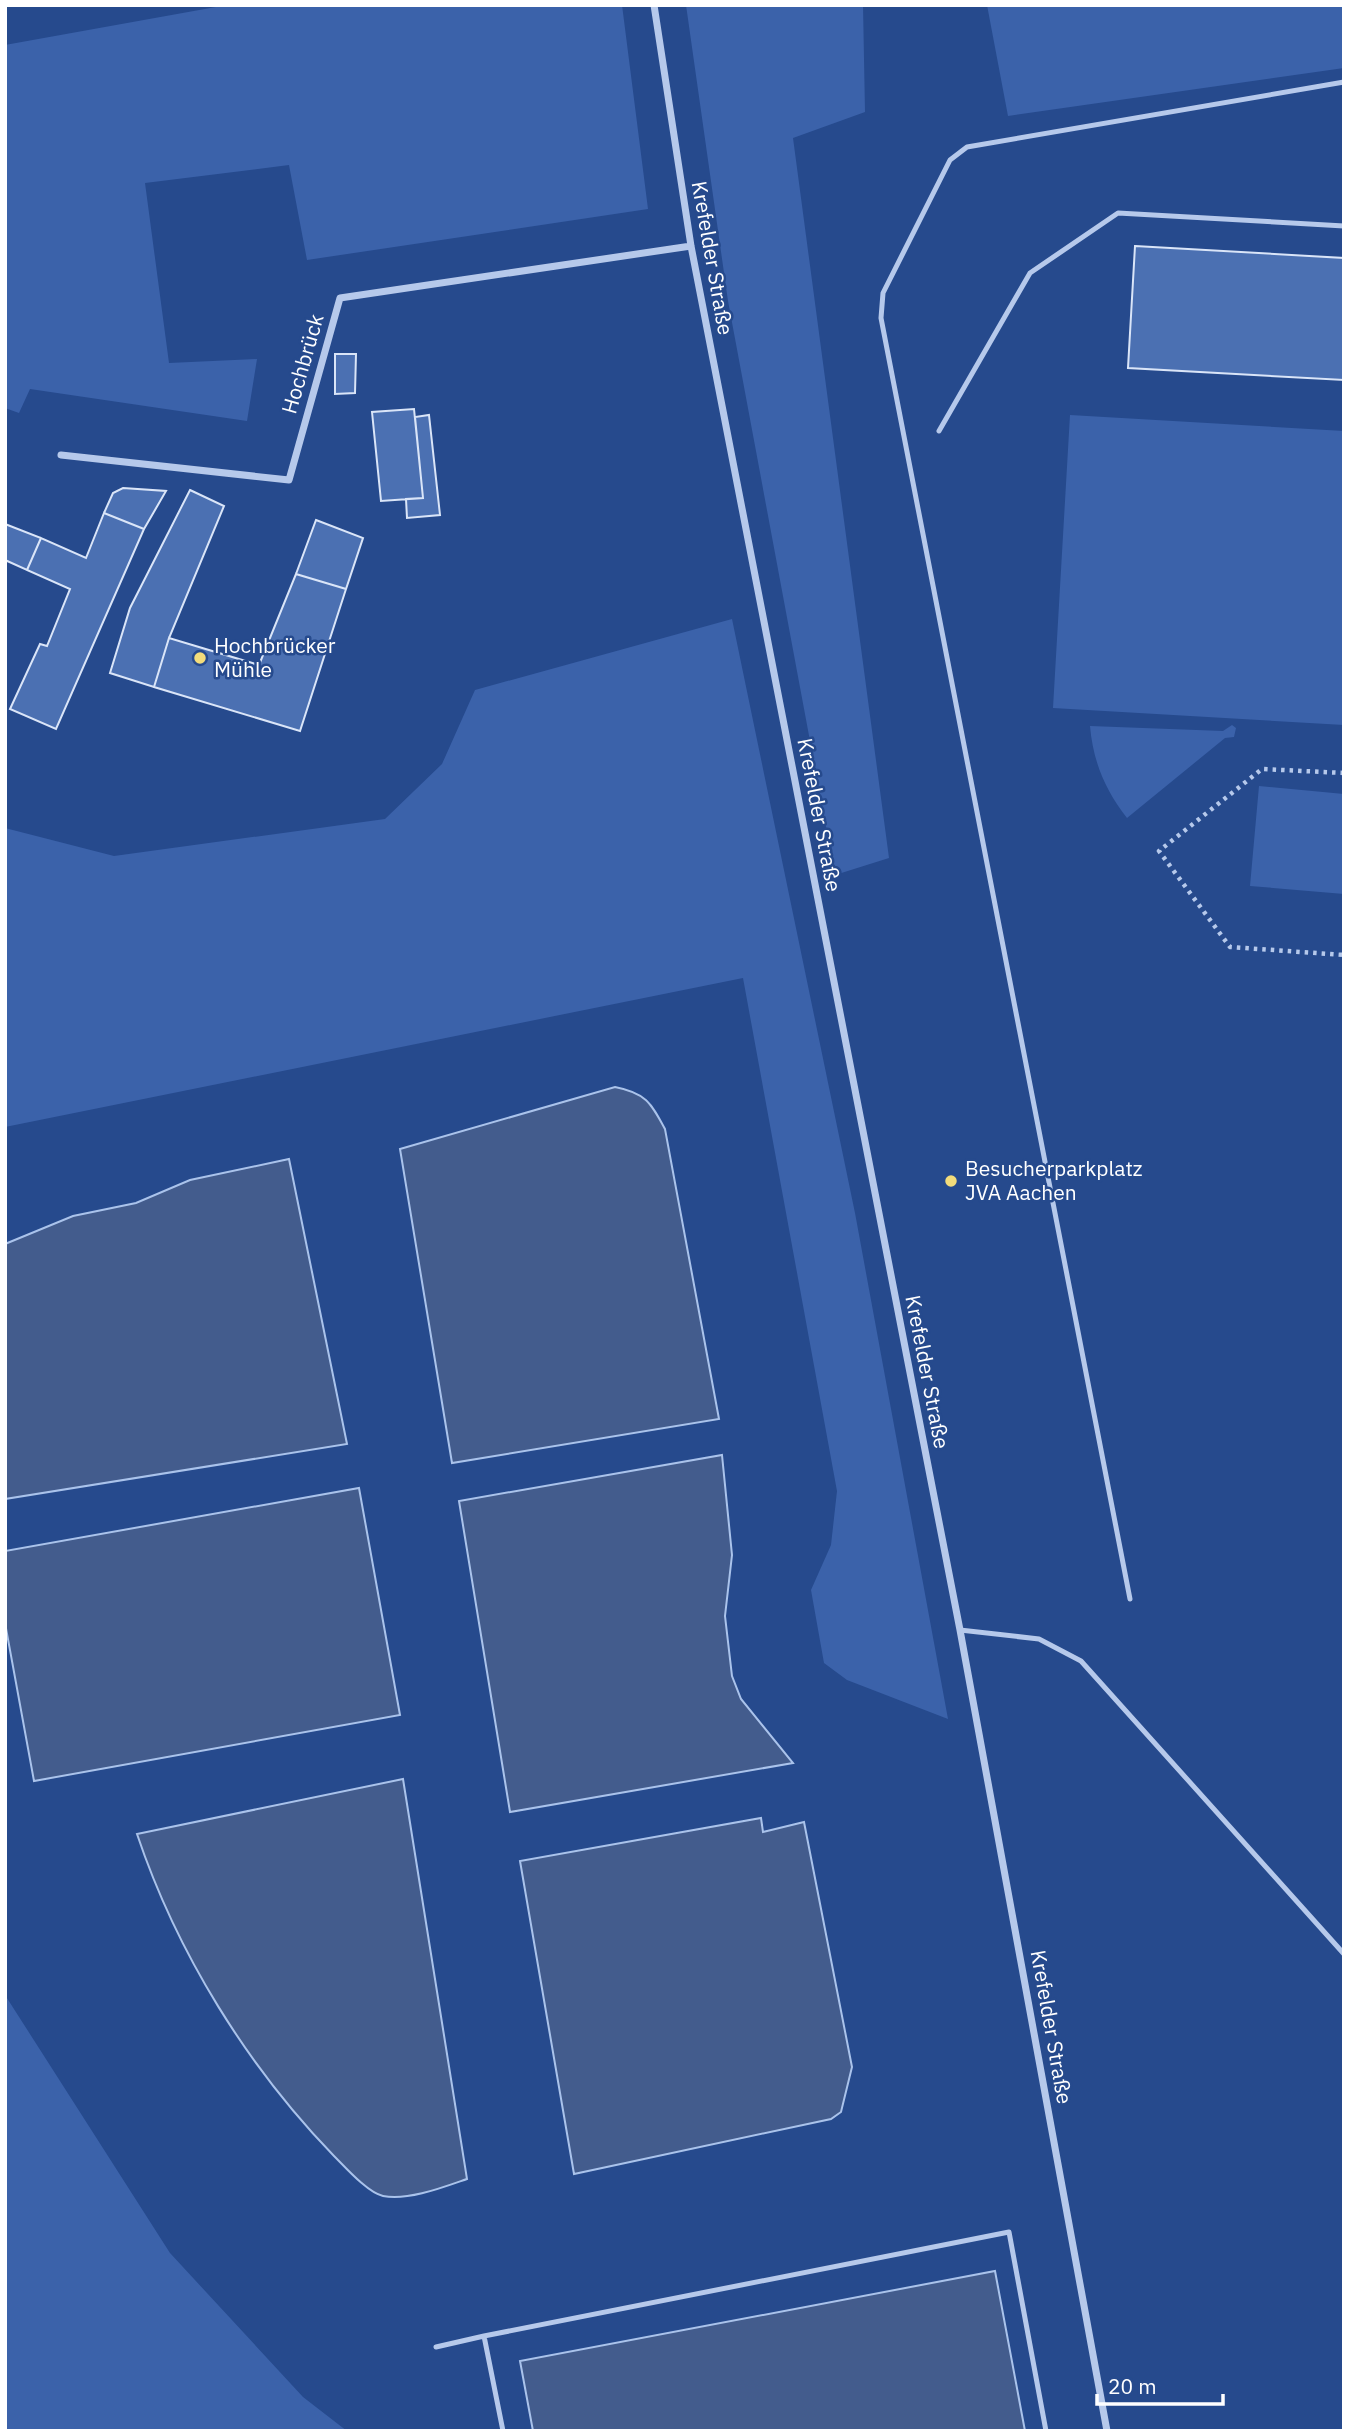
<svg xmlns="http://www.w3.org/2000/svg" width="1349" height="2436" viewBox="0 0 1349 2436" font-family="'IBM Plex Sans',sans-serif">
<rect width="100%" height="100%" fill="#264a8d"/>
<path fill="#3b62aa" d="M227 5H622L648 209 307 260 289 165 145 183 169 363 257 359 247 421 30 389 19 413 5 408V45Z
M686 5H863L865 112 793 138 889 858 835 875 728 301Z
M987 5H1344V68L1008 116Z
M1070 415 1344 431V725L1053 708Z
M732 619 855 1213 948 1719 847 1680 824 1663 811 1590 831 1545 837 1491 743 978 5 1127V828L114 856 385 819 442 764 475 690Z
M1232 725 1236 728 1234 737 1225 738 1127 818C1105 790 1093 761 1090 726L1223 731Z
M1259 786 1344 794V894L1250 886Z
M5 1995 170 2253 303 2397 347 2431H5Z"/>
<path fill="#435c8d" stroke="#aac3eb" stroke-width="2" d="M615 1087C646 1093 651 1103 665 1129L719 1419 452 1463 400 1149Z
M289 1159 347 1444 5 1499V1244L73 1216 136 1203 190 1180Z
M722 1455 732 1555 725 1616 732 1676 741 1699 793 1763 510 1812 459 1501Z
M359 1488 400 1715 34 1781 5 1623V1551Z
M403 1779 467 2179C444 2187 408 2201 383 2196 368 2193 345 2167 334 2156 247 2066 177 1953 137 1834Z
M761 1818 763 1832 804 1822 852 2067 841 2112 831 2119 574 2174 520 1861Z
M995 2271 1025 2431H533L520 2361Z"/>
<path fill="#4b70b2" stroke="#dae5f8" stroke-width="2" d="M1135 246 1344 258V380L1128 368Z
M335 354H356L355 393 335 394Z
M414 409 423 498 381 501 372 412Z
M429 415 440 515 407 518 406 499 423 498 415 417Z
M123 488 166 491 144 529 104 513 113 493Z
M190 490 224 506 169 638 154 687 110 673 130 608Z
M104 513 144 529 56 729 10 709 40 644 47 646 70 589 27 570 41 538 86 558Z
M316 520 363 538 346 589 296 574Z
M5 524 41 538 27 570 5 560Z
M296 574 346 589 300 731 154 687 169 638 259 665Z"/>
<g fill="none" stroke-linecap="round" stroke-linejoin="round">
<path stroke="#b6c9eb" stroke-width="4.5" stroke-dasharray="3.5 5" stroke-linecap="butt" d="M1344 773 1262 769 1159 851 1230 947 1344 955"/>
<path stroke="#b6c9eb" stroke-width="5" d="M939 431 1030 273 1118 213 1344 226
M1130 1599 881 318 883 293 950 160 967 147 1344 82
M960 1630 1039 1639 1081 1661 1344 1954
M436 2347 484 2336
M503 2431 484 2336 1009 2232 1046 2431"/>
<path stroke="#b6c9eb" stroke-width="7" d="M654 5 691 246 960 1630 1107 2431
M61 455 289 480 340 298 691 246"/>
</g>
<g fill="#f3dc7b" stroke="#264a8d" stroke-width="2.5">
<circle cx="200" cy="658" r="7"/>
<circle cx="951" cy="1181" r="7"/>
</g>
<g text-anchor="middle" stroke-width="5" stroke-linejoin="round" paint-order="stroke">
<g font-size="21" fill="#fff" stroke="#264a8d">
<text transform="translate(712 258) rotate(80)" y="7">Krefelder Straße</text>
<text transform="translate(303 364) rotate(-74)" y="7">Hochbrück</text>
<text transform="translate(819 815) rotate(79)" y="7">Krefelder Straße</text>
<text transform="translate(927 1372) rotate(79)" y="7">Krefelder Straße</text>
<text transform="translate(1051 2027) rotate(80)" y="7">Krefelder Straße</text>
</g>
<g font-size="21" fill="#fff" stroke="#264a8d" text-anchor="start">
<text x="214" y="653">Hochbrücker<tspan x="214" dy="24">Mühle</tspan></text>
<text x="965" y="1176">Besucherparkplatz<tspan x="965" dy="24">JVA Aachen</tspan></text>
</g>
</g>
<rect width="1349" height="2436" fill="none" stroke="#ffffff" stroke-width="14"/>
<path d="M1097 2394v10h126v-10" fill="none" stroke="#ffffff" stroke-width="3.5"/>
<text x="1108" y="2394" font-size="21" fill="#ffffff" stroke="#264a8d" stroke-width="5" paint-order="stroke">20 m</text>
</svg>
